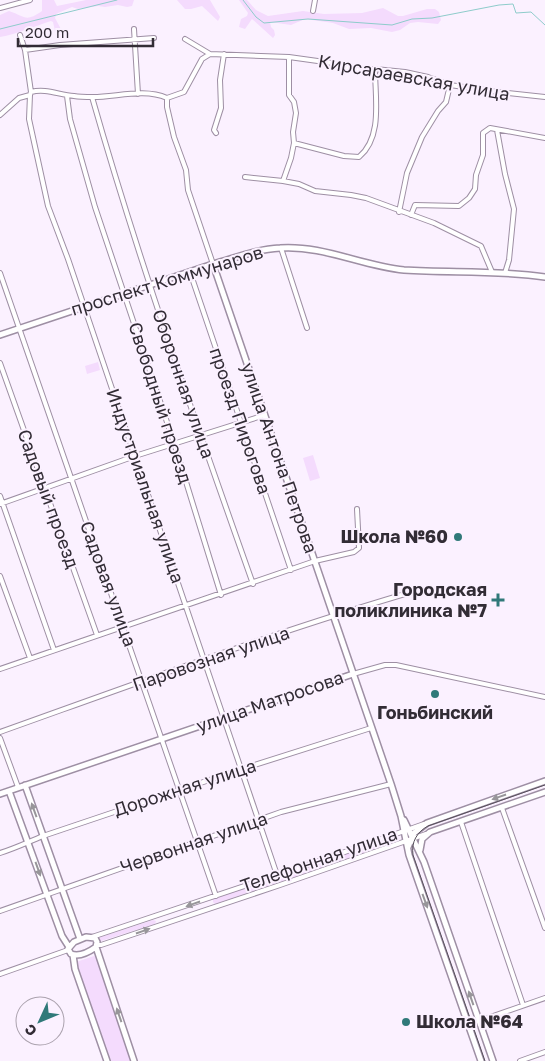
<svg xmlns="http://www.w3.org/2000/svg" width="545" height="1061" viewBox="0 0 545 1061" font-family="'Golos Text',sans-serif">
<rect width="100%" height="100%" fill="#fbf1ff"/>
<path fill="#f4dbfd" d="M42 0H54L57 6 86 0H134L132 6 127 7 118 5 105 7 98 6 78 9 72 7 56 14 55 18 63 33 61 35 55 31 53 22 51 21C35 26 17 34 0 37V15L9 11C25 16 25 23 42 11Z
M177 0H210L220 17 218 21 202 6 191 9H185Z
M239 0H247L256 10 268 16 303 11 324 14 362 13 383 8 398 16H403L427 9H435L439 12 441 20 438 24 418 22 410 23 400 30 392 32 371 28 349 29 333 23 305 19 291 25 270 22 271 27 274 30 275 35 273 38 252 19 245 29 239 27 241 19 247 16 248 13Z
M98 362 100 370 87 374 85 366Z
M313 455 320 478 310 481 303 458Z
M396 836 399 838 398 841 329 865 327 863 328 860Z
M319 863 322 865 321 868 215 904 213 902V899Z
M153 920 156 921 155 924 98 942V938Z
M97 955 133 1061H111L76 962Z"/>
<g fill="none" stroke-linecap="round" stroke-linejoin="round">
<path stroke="#8ecccb" stroke-width="1" d="M243 0 256 17 264 23 308 19 392 25 412 19 432 18 499 5 513 4 516 13 531 12 545 25
M0 29 117 0"/>
<g stroke="#9e8fa4" stroke-width="6">
<path id="street" d="M0 8 30 0
M313 11 315 0
M134 29 138 94
M20 35 25 50 31 92
M25 50 60 45 154 38
M210 54 289 57 332 63 351 69H375L405 72 428 77 450 85 498 92 545 97
M289 57V95L294 102 296 113 293 132 294 143
M30 95 29 119 48 206 68 259 277 875
M67 96 70 119 95 207 174 443 221 595
M92 97C139 262 196 423 253 584
M167 98V107L174 137 186 170 188 190 213 264
M167 98 184 92 202 59 210 54 185 39
M0 115 19 98 30 95 31 92C46 88 59 95 74 96 80 97 87 97 93 97 117 97 144 88 167 98
M497 130 505 174 514 209 509 260 505 273
M216 133 214 130 221 108 220 80 224 54
M245 177 283 181 299 184 315 191 351 195 366 198 434 223 481 246 492 272
M283 181 291 158 294 143 344 156 359 157C383 137 375 98 375 69
M399 212 407 173 422 137 438 111 446 102 450 85
M411 215 415 205 459 206 469 198 475 189 476 175 483 155V133L490 128 545 138
M281 248 307 328
M190 272 291 570
M0 273 216 896
M0 363 97 635
M0 496 54 650
M0 504 135 456 265 415
M0 576 30 658
M0 669 315 561 354 552 359 548 357 509
M353 674 385 665H396L545 697
M0 732C140 682 280 630 422 589
M0 738 18 787
M502 808 545 928
M461 822 523 1005
M0 853C16 848 28 842 43 836L242 769 371 728
M0 911 281 812 391 784
M92 937 322 860 424 824
M97 945H101L280 885 426 834
M0 974 68 950
M479 1021 545 998
M520 1061 545 1052"/>
</g>
<g stroke="#9e8fa4" stroke-width="8">
<path id="secondary" d="M213 264 391 784 401 816 409 855 481 1061
M0 335 213 264C235 258 257 249 280 248 323 245 362 266 404 270 451 273 498 270 545 277
M25 785 80 939
M9 791 62 936 69 947
M0 794 353 674
M404 820 424 862 493 1061
M408 847 414 833 427 823 545 781
M420 850 422 839 430 832 545 792
M86 937 95 938 97 942 96 947C89 952 79 957 71 954L68 949 74 942Z
M96 947 134 1061
M73 955 75 969 107 1061"/>
</g>
<use href="#street" stroke="#fff" stroke-width="4"/>
<use href="#secondary" stroke="#fff" stroke-width="5"/>
<path stroke="#554f59" stroke-width="1" d="M485 1061 413 855C411 842 417 832 428 826L545 785"/>
</g>
<defs><path id="oneway-solid" d="M-6-.8H1V-3.2L6.5 0L1 3.2V.8H-6Z" transform="scale(1.25)"/></defs>
<g fill="#98969a">
<use href="#oneway-solid" transform="translate(499 797) rotate(161)"/>
<use href="#oneway-solid" transform="translate(34 810) rotate(-110)"/>
<use href="#oneway-solid" transform="translate(38 869) rotate(70)"/>
<use href="#oneway-solid" transform="translate(425 901) rotate(70)"/>
<use href="#oneway-solid" transform="translate(193 904) rotate(161)"/>
<use href="#oneway-solid" transform="translate(143 931) rotate(-19)"/>
<use href="#oneway-solid" transform="translate(471 998) rotate(-109)"/>
<use href="#oneway-solid" transform="translate(119 1015) rotate(-109)"/>
</g>
<g fill="#307979" stroke="#fbf1ff" stroke-width="2">
<circle cx="458" cy="537" r="5"/>
<path d="M495.5 592.5h5v5h5v5h-5v5h-5v-5h-5v-5h5z"/>
<circle cx="435" cy="694" r="5"/>
<circle cx="406" cy="1022" r="5"/>
</g>
<g text-anchor="middle" stroke-width="4" stroke-linejoin="round" paint-order="stroke">
<g font-size="18" fill="#322c35" stroke="#fbf1ff">
<text transform="translate(414 78) rotate(10)" y="6">Кирсараевская улица</text>
<text transform="translate(167 281) rotate(-17)" y="6">проспект Коммунаров</text>
<text transform="translate(183 384) rotate(71)" y="6">Оборонная улица</text>
<text transform="translate(160 403) rotate(72)" y="6">Свободный проезд</text>
<text transform="translate(240 421) rotate(71)" y="6">проезд Пирогова</text>
<text transform="translate(279 458) rotate(71)" y="6">улица Антона Петрова</text>
<text transform="translate(145 486) rotate(71)" y="6">Индустриальная улица</text>
<text transform="translate(48 499) rotate(70)" y="6">Садовый проезд</text>
<text transform="translate(108 584) rotate(70)" y="6">Садовая улица</text>
<text transform="translate(211 659) rotate(-19)" y="6">Паровозная улица</text>
<text transform="translate(270 702) rotate(-19)" y="6">улица Матросова</text>
<text transform="translate(185 788) rotate(-18)" y="6">Дорожная улица</text>
<text transform="translate(194 843) rotate(-19)" y="6">Червонная улица</text>
<text transform="translate(319 860) rotate(-19)" y="6">Телефонная улица</text>
</g>
<g font-size="18" font-weight="bold" fill="#322c35" stroke="#fbf1ff" text-anchor="end">
<text x="448" y="543">Школа №60</text>
<text x="487" y="596">Городская<tspan x="487" dy="21">поликлиника №7</tspan></text>
<text x="435" y="719" text-anchor="middle">Гоньбинский</text>
<text x="416" y="1028" text-anchor="start">Школа №64</text>
</g>
</g>
<g transform="translate(40 1021) rotate(226)"><circle r="24" fill="#fbf1ff" stroke="#aba2ae"/>
<path d="M0-4L9 19L0 12L-9 19Z" fill="#307979"/>
<text y="-8" font-size="14" font-weight="bold" text-anchor="middle" fill="#322c35">С</text>
</g>
<path d="M18 38v8h135v-8" fill="none" stroke="#322c35" stroke-width="2.5"/>
<text x="25" y="38" font-size="15" fill="#322c35" stroke="#fbf1ff" stroke-width="4" paint-order="stroke">200 m</text>
</svg>
